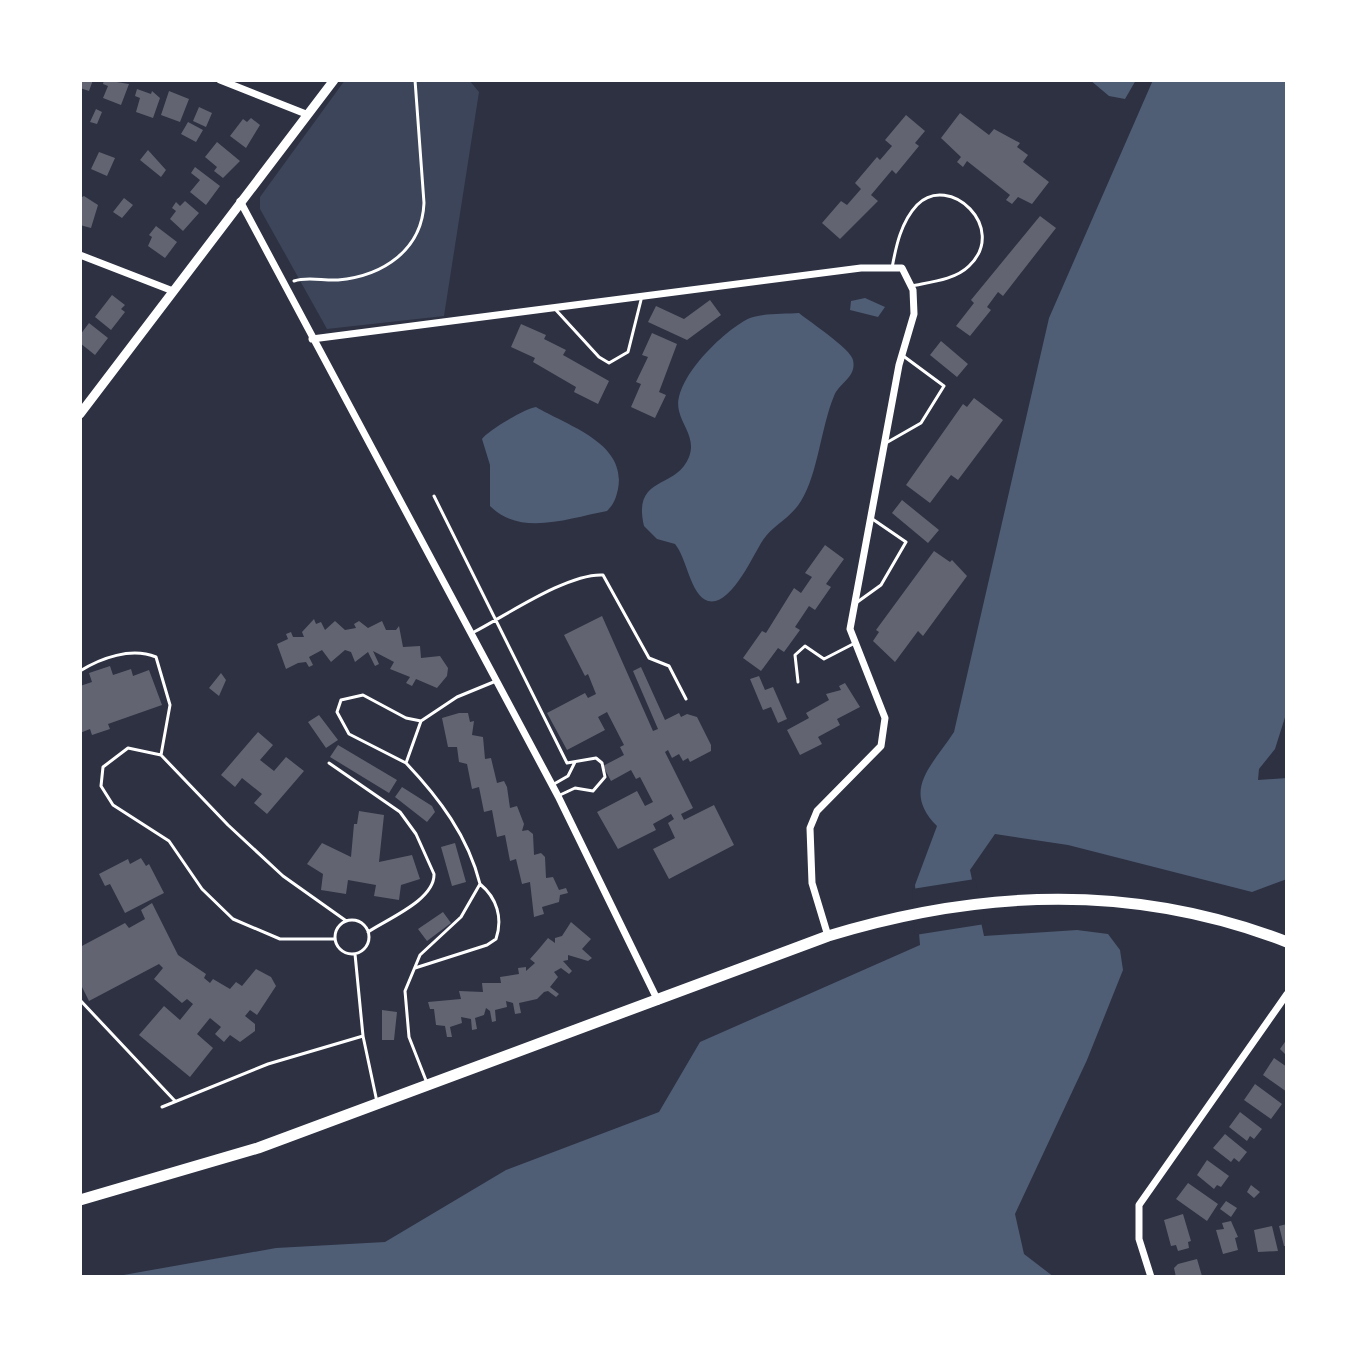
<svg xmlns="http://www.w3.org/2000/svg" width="1367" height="1357" viewBox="0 0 1367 1357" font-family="'IBM Plex Sans',sans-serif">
<rect width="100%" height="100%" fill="#2d3142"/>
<path fill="#3c4559" d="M345 80H469L479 92 444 316 327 329 260 209V197Z"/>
<path fill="#4f5d75" d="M1090 80H1136L1125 99 1109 96Z
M1153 80H1287V711L1275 749 1259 769 1258 780 1287 778V879L1252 892 1068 845 995 834 970 870 984 936 1077 930 1108 934 1120 950 1123 970 1087 1060 1015 1214 1024 1254 1054 1277H112L276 1248 385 1242 506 1170 659 1112 700 1042 920 945 915 885 937 826C901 790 932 766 954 732L1049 318Z
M865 298 885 307 878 317 850 310 851 301Z
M799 313C810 322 851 349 853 360 857 377 839 383 834 396 821 427 818 474 801 501 791 518 773 525 763 540 753 555 731 607 708 601 690 595 687 558 675 544L657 539 644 526C632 475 676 490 689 457 696 439 683 427 679 411 671 381 725 329 750 318 764 313 784 314 799 313Z
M536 407C568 426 627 443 618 489 616 498 614 504 607 511 569 518 521 537 490 506V465L482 439C487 431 526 408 536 407Z"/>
<path fill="#2d3142" d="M975 879 985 924 915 935 912 889Z"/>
<path fill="#626471" d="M80 80H93L89 91 80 88Z
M104 80 129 84 121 105 103 98 108 86 103 84Z
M137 89 151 94 152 91 160 98 153 118 136 112 140 98 135 96Z
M169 91 189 99 180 122 161 115Z
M199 107 212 113 206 127 193 121Z
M96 109 102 112 97 124 90 122Z
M960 113 989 135 994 129 1020 143 1017 147 1028 155 1023 162 1049 182 1032 204 1018 197 1012 204 1006 200 1010 195 967 161 963 167 957 162 961 157 941 138Z
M906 115 925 131 915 143 919 146 896 174 892 170 871 195 878 201 840 239 822 223 841 201 847 205 861 189 855 183 877 157 880 160 892 146 885 140Z
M251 118 260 125 246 148 230 136 243 119 247 122Z
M188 122 203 130 196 142 181 134Z
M217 142 240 161 223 178 214 171 217 167 205 157Z
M148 150 166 170 161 177 140 160Z
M99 152 115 158 107 176 91 169Z
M195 167 220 186 206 205 190 192 200 180 191 173Z
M84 196 98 205 91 228 80 225V198Z
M124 198 133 205 122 218 113 212Z
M185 201 199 213 183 231 170 219 176 211 172 208 176 202 180 206Z
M1040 216 1056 228 1003 296 998 292 987 307 991 310 970 336 956 326 974 303 971 300Z
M156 226 177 242 165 258 148 246 152 237 149 235Z
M112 295 125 305 121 309 125 312 111 330 95 317Z
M710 300 721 315 687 340 648 322 656 306 684 319Z
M89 323 108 338 95 355 80 343V335Z
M521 324 546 335 544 339 566 350 563 355 609 381 598 404 574 392 576 387 533 362 535 358 511 347Z
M652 333 677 344 659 392 666 395 655 418 631 407 641 384 636 382 648 357 642 355Z
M941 341 968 364 957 377 930 355Z
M974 398 1003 420 958 480 951 475 930 503 906 485 963 404 967 407Z
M902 500 939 530 928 543 892 513Z
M825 545 844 559 826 584 831 587 815 610 809 606 795 627 800 630 784 652 778 648 761 671 743 658 762 631 766 633 794 588 801 593 812 577 805 573Z
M934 551 950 562 952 560 967 576 923 636 918 631 895 662 873 641 879 632 876 630Z
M602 616 653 731 658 729 633 671 641 667 665 720 679 713 681 717 687 714 697 717 711 745V751L690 762 688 758 683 761 679 754 672 758 668 750 665 752 693 808 681 814 684 820 714 805 734 845 669 879 653 849 675 838 668 823 674 819 671 814 653 824 656 830 618 849 597 812 637 791 645 806 653 802 640 777 636 779 631 770 611 781 603 766 624 755 620 747 624 745 607 712 598 717 605 730 567 750 547 713 585 693 588 698 596 694 588 674 585 676 564 635Z
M314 619 316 624 321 622 325 630 335 621 345 630 356 628 354 624 359 621 368 628 382 621 386 630H396L399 626 403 647 420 646 421 658 440 656 448 668 447 676 437 688 416 679 412 686 406 683 410 677 390 669 394 662 373 651 379 664 375 666 368 652 355 662 351 652 345 650 331 662 322 650 309 657 313 665 309 667 306 662 298 663 286 669 277 644 288 639 286 634 291 632 293 637H304L302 632Z
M110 666 113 675 131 669 133 676 149 670 162 705 108 724 110 729 92 735 90 729 80 733V686L92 682 89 673Z
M221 673 226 680 219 696 209 688Z
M759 676 765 690 773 687 787 719 778 723 771 707 763 710 750 679Z
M845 683 860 707 837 719 840 725 818 737 822 744 800 755 787 730 809 718 806 713 829 700 826 694 841 690 839 686Z
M459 713H468L470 722 474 721 472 735 483 737 485 759 491 758 497 783 504 781 507 787 510 808 517 806 524 824 522 831 528 830 533 834 534 855 541 853 545 857 546 878 553 877 559 890 566 888 568 893 560 895 559 902 542 907 544 914 534 917 530 882 522 884 516 859 510 861 505 835 497 837 492 810 484 812 479 787 472 789 467 764 459 762 457 747H448L442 718Z
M319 715 338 740 326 748 308 722Z
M258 732 273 745 260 760 274 771 286 757 304 771 267 814 254 803 262 794 242 778 235 787 221 775Z
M338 745 397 780 389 793 330 757Z
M402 787 432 806 435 812 427 822 395 797Z
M359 811 384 815 379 862 412 855 420 879 401 885 399 900 374 896 376 885 348 880 346 894 321 890 323 874 307 864 322 843 351 857 354 824H357Z
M455 843 466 882 452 886 441 847Z
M141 858 146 866 149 864 164 893 125 913 110 884 105 886 99 874 128 859 130 864Z
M152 903 178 955 206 974 204 978 210 983 213 979 230 989 236 982 242 986 256 969 271 977 276 986 257 1015 250 1010 245 1016 255 1024V1031L240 1042 230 1035 224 1042 215 1034 221 1027 210 1018 197 1034 213 1048 190 1077 139 1035 164 1006 180 1020 193 1004 187 999 182 1003 154 979 163 968 159 964 89 1001 80 983V947L125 923 129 928 145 919 141 910Z
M443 912 451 923 427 941 418 929Z
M571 922 591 939 582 949 592 958 588 961 568 955V960L563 961 572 971 569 974 561 968 554 972 558 977 550 987 559 994 556 997 548 991 544 992 537 999 519 1003 521 1013 515 1014 513 1003 506 1001 507 1007 495 1010 496 1021 492 1022 490 1011 486 1008 484 1015 475 1018 477 1029 472 1030 471 1019 461 1017 462 1023 450 1027 452 1037H447L445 1026 436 1025 434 1009H430L428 1002 461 999 459 991 483 992 482 983H501L500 977 519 974 518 968 526 967V971L535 963 530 959 538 950 548 938 555 943V938L562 936Z
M382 1010 397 1012 394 1040H382Z
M1287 1039V1056L1280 1049Z
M1274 1058 1287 1067V1092L1263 1075Z
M1255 1084 1282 1104 1271 1119 1244 1100Z
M1240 1112 1262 1129 1254 1139 1250 1136 1247 1141 1229 1127Z
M1225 1134 1247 1152 1239 1162 1234 1158 1231 1162 1213 1148Z
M1207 1160 1229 1176 1221 1187 1217 1185 1214 1189 1197 1175Z
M1188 1183 1218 1204 1207 1221 1176 1199Z
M1251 1185 1260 1192 1254 1198 1247 1192Z
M1226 1201 1237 1208 1231 1217 1220 1209Z
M1183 1214 1191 1241 1188 1242 1189 1248 1178 1251 1176 1245 1171 1246 1164 1220Z
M1231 1221 1238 1237 1235 1238 1238 1250 1223 1254 1216 1230 1224 1229 1222 1223Z
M1287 1224V1246H1284L1279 1226Z
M1272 1226 1278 1251 1258 1252 1254 1230Z
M1197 1259 1202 1276 1176 1277 1174 1268 1178 1264Z"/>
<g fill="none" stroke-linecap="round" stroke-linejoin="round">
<path stroke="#fff" stroke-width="3" d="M294 281C308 276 323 281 338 280 383 276 422 250 424 203L415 80"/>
<path stroke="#fff" stroke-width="3" d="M892 268C896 246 901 222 917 205 949 172 1009 228 969 266 955 280 930 282 911 286
M555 309 599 357 609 363 628 352 641 300
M886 443 921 423 944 386 902 355
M434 496 567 763 596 758 602 763 605 777 593 791 575 788 560 795
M856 603 881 585 906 542 871 518
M474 632C507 615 568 573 603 575L649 658 669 666 686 699
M80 671C101 658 131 647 156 657L170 705 161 755
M798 682 795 655 805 646 824 659 855 643
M329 763 400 812 416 834 434 874C435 900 387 919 368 932
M406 763 349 734 337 712 341 700 363 695 406 718 421 721
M554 784 568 776 575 762
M335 937a17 17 0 1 1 34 0a17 17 0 1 1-34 0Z
M334 939H280L233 919 202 889 169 841 113 805 101 786 103 767 128 748 161 755 228 825 283 876 345 920
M355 954 363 1036 377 1102
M415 968 487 945 496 939C503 918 497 898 480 884
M80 1000 175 1101
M427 1083 409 1037 405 991 420 955 461 917 480 884C468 836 439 798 406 763L421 721 457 697 496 681
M162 1107 268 1064 363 1036"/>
<path stroke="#fff" stroke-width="7" d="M220 80 306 114
M240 201 558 796 658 1001
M80 255 173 291
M312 339 861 268H902L913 290 914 314 899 365 850 629 885 718 881 746 817 811 810 828 812 883 828 936
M1151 1277 1139 1239V1205L1287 994"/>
<path stroke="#fff" stroke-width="9" d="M80 414 334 80"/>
<path stroke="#fff" stroke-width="11" d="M80 1200 258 1148 828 936C982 889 1135 883 1287 942"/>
</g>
<rect width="1367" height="1357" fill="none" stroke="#ffffff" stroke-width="164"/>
</svg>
